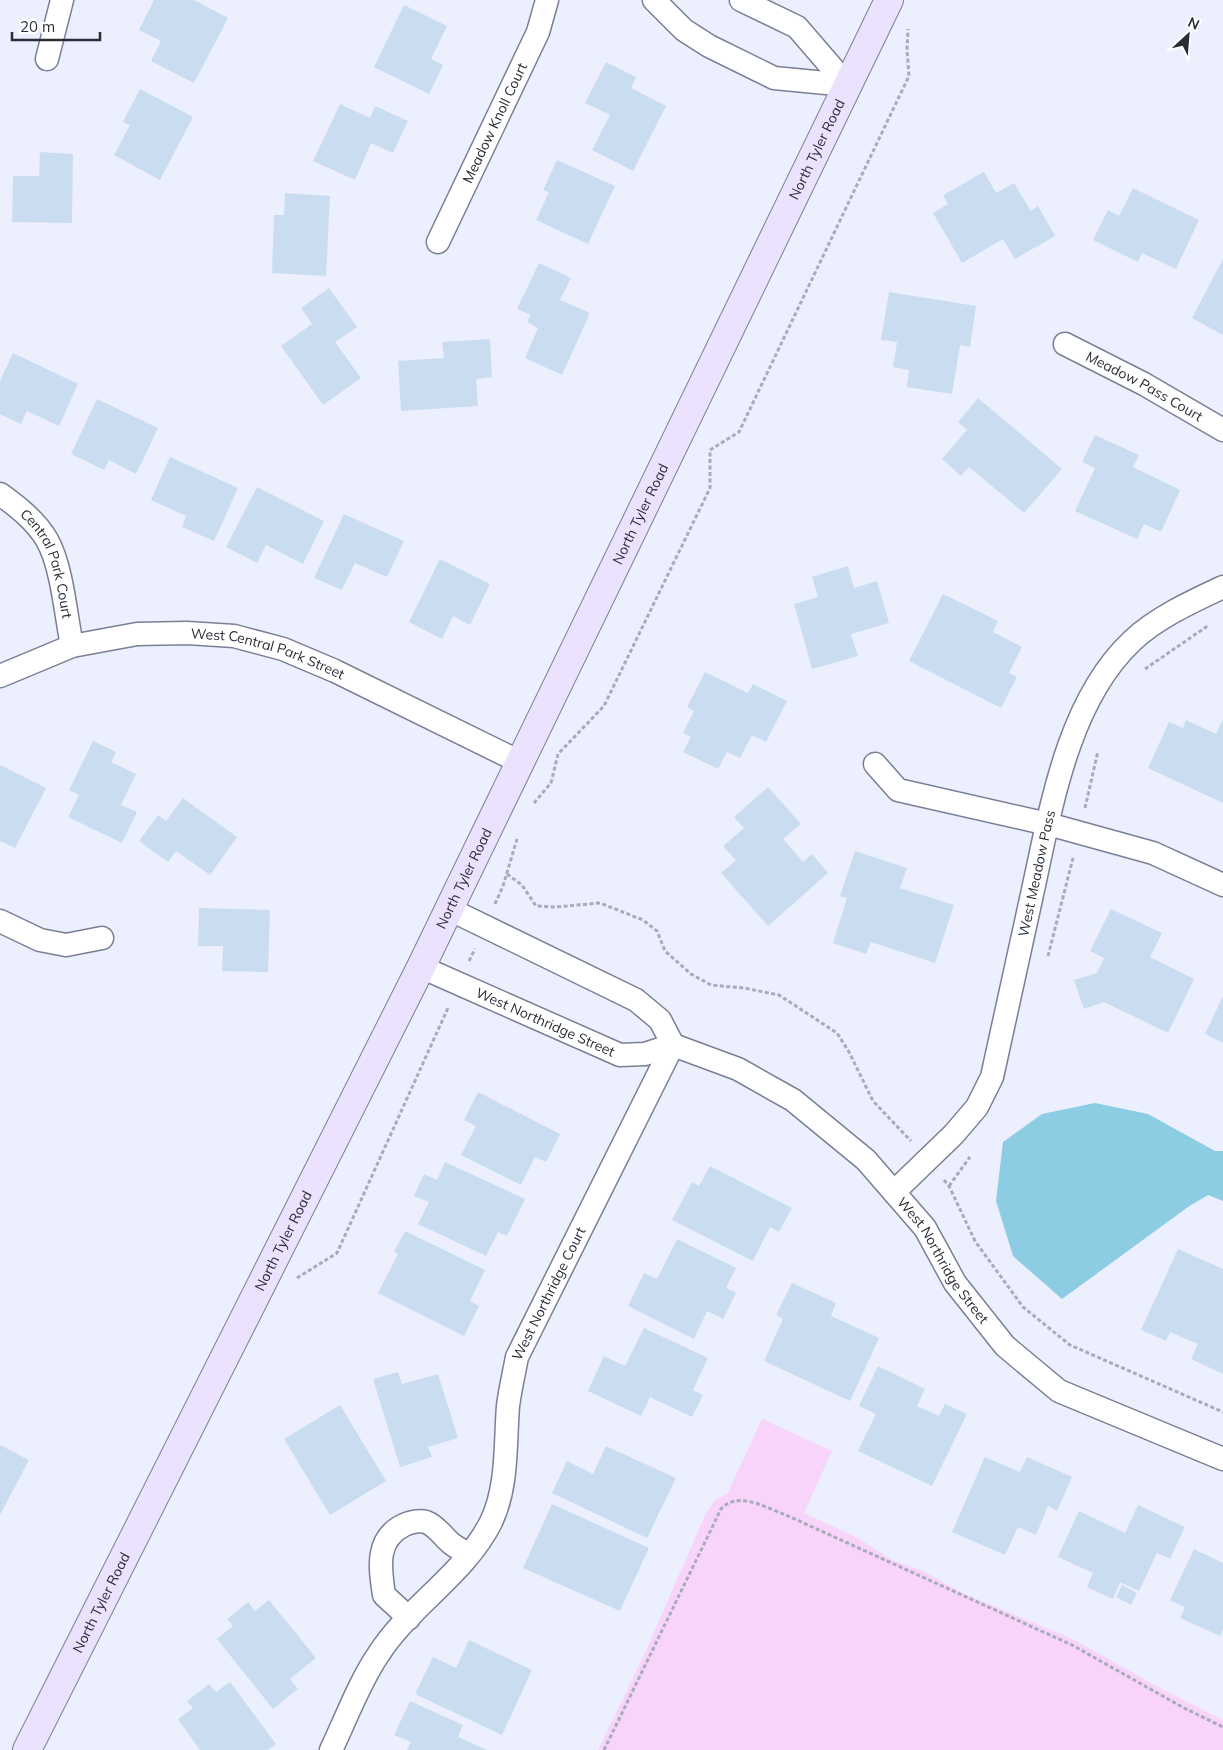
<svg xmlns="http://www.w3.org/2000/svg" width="1223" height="1750" viewBox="0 0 1223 1750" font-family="Mulish,sans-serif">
<rect width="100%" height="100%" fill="#ebeffe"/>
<path fill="#f9d4fa" d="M762 1419 832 1451 804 1513 856 1537 892 1560 923 1571 965 1594 1075 1640 1158 1687 1223 1720V1750H598L644 1655 706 1513 716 1499 727 1494Z"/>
<path fill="#8ccde3" d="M1095 1103 1148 1114 1215 1151H1223V1201L1208 1195 1188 1207 1062 1299 1013 1256 996 1201 1003 1142 1042 1114Z"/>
<path fill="#caddf0" d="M154 0H194L228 18 194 83 151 61 161 41 139 30Z
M404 5 447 26 431 59 443 65 429 94 374 67Z
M606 62 636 77 631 88 666 106 633 171 592 150 610 115 585 103Z
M140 89 193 117 160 180 114 155 130 125 123 122Z
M340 104 370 118 375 106 408 121 393 153 371 143 355 180 313 161Z
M40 152 73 154 72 223 12 222 13 176H39Z
M557 160 615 186 588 244 536 220 549 192 543 190Z
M984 172 996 193 1014 183 1031 211 1038 206 1055 236 1015 259 1003 239 962 263 933 213 948 204 943 195Z
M1133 188 1199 220 1176 269 1142 253 1138 262 1093 240 1108 210 1119 216Z
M285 193 330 196 326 276 272 273 274 215H284Z
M1223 259V335L1192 318Z
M539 263 571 278 560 300 590 313 562 375 525 358 538 328 527 322 531 315 517 309Z
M329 288 357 327 335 342 361 378 323 405 281 346 312 324 301 308Z
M889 292 976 306 970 347 960 345 952 394 907 387 909 370 893 367 897 342 881 340Z
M490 339 492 377 476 379 478 406 401 411 398 361 444 358 442 342Z
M13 353 78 384 59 426 27 411 21 424 0 414V381Z
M978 398 1062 469 1024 513 969 467 961 476 942 459 967 430 958 422Z
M97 399 158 428 136 474 109 460 104 470 71 454Z
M1095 435 1139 455 1133 467 1180 490 1161 532 1144 524 1137 539 1075 511 1095 468 1082 462Z
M170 457 238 488 214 541 182 527 186 516 151 500Z
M257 487 324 521 303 564 266 545 257 563 226 547Z
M344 514 404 541 387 577 355 563 342 590 314 578Z
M440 559 490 584 470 625 453 616 442 639 409 622Z
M848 566 854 588 877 581 889 623 851 634 858 656 812 669 794 604 818 597 812 577Z
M943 594 998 621 993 632 1022 647 1009 673 1017 677 1001 708 909 661Z
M705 672 748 693 753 684 787 701 766 742 752 735 740 758 727 752 718 769 683 752 691 737 683 733 694 711 687 707Z
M1223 719V803L1148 768 1169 722 1183 728 1186 720 1216 734Z
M93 741 116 752 111 762 136 774 121 805 137 812 122 843 68 817 79 795 69 790Z
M0 765 46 788 15 848 0 841Z
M768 787 801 824 783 839 803 862 812 854 828 873 768 926 721 873 736 860 723 846 744 828 734 817Z
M183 798 237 837 210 875 176 851 168 862 139 841 158 815 166 821Z
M855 851 907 868 900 888 954 905 935 963 871 942 866 954 833 943 847 898 840 896Z
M199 908 270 910 268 972 222 971 223 946H198Z
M1111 909 1162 933 1150 957 1194 979 1168 1033 1104 1002 1084 1009 1074 980 1097 973 1104 958 1090 951Z
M1223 996V1043L1205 1034Z
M478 1092 560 1134 546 1162 535 1157 521 1185 461 1155 476 1126 464 1120Z
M445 1162 525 1199 507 1236 498 1232 486 1256 418 1224 429 1202 414 1196 424 1174 437 1180Z
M710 1166 792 1208 779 1232 770 1227 753 1261 672 1220 692 1182 699 1186Z
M405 1231 485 1270 470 1301 479 1306 464 1336 378 1293 398 1254 394 1252Z
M677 1239 736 1268 726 1288 736 1293 723 1319 707 1311 694 1339 628 1306 644 1273 657 1279Z
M1178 1249 1223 1269V1374L1191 1359 1198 1344 1170 1332 1166 1341 1141 1330Z
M792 1283 836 1303 831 1316 879 1338 850 1401 764 1361 783 1319 776 1315Z
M644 1328 708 1358 693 1390 703 1395 692 1417 650 1397 641 1416 588 1391 604 1356 625 1366Z
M878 1366 925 1389 917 1406 939 1416 945 1404 967 1414 932 1486 858 1451 876 1414 859 1406Z
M398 1372 402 1384 438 1374 458 1438 428 1447 432 1457 400 1467 373 1379Z
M340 1405 386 1481 330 1515 284 1439Z
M0 1445 29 1460 0 1515Z
M606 1446 676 1478 647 1538 552 1493 567 1461 593 1474Z
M985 1457 1020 1472 1027 1457 1072 1477 1057 1511 1048 1506 1036 1535 1018 1527 1005 1555 952 1532Z
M552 1504 649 1548 620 1611 523 1568Z
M1138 1505 1185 1527 1170 1559 1157 1553 1139 1591 1120 1582 1113 1599 1087 1587 1093 1573 1058 1557 1079 1511 1125 1533Z
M1194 1549 1223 1563V1629L1220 1636 1180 1618 1185 1607 1170 1600Z
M1122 1585 1137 1593 1131 1605 1116 1597Z
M269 1600 316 1658 290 1679 298 1689 273 1709 217 1639 233 1626 227 1619 248 1602 255 1611Z
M469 1640 532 1670 502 1735 415 1694 433 1657 456 1668Z
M230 1682 276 1744 268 1750H200L178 1719 193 1708 187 1701 209 1684 216 1692Z
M410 1701 463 1725 458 1737 487 1750H407L411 1742 394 1735Z"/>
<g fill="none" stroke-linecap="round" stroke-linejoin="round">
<g stroke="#7a7f95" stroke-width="25">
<g id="street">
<path d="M654 0 684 30 709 46 774 78 847 85"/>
<path d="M741 0 797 27 847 85"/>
<path d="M47 59 62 0"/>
<path id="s1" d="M438 242 538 32 547 0"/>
<path id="s2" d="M1065 344 1144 384 1223 430"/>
<path id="s3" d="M0 494C18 507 36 521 47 540 62 566 66 616 72 646"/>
<path id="s4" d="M0 676 72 646 137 634 187 633 234 636 283 649 335 671 520 762"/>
<path d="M875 764 898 790 1048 824 1153 853 1223 885"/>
<path d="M449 909 636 1000 660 1020 673 1045"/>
<path d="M0 921 40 940 66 945 102 938"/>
<path id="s5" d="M421 967 620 1055 645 1054 673 1045 738 1069 793 1100 866 1160 925 1228 955 1283 1005 1346 1059 1391 1223 1459"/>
<path id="s6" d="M894 1192 954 1134 977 1107 992 1077C1005 1018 1018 959 1031 899 1050 814 1066 703 1132 641 1156 618 1193 601 1223 587"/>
<path d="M409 1618 384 1595C380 1568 375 1539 404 1525 410 1522 420 1520 426 1522 437 1526 444 1538 452 1544 457 1548 463 1551 469 1554"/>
<path id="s7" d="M331 1750C345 1721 360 1681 378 1655 409 1606 465 1574 491 1522 508 1487 505 1444 508 1406 510 1390 514 1373 517 1357L673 1045"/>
</g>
</g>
<g stroke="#7a7f95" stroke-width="30">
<g id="secondary">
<path id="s8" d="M27 1750 421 967 889 0"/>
</g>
</g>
<path stroke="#a8acb9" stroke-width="3" stroke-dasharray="4 2.5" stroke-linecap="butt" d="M1145 669 1209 625
M534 803 551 783 558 754 604 706 710 488V450L739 432 909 76 907 50 908 29
M1085 808 1098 751
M507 874 522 885 536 906 555 907 600 903 643 920 657 931 665 951 691 974 711 985 744 988 779 995 837 1033 849 1052 873 1101 911 1141
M495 904 503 886 517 839
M1048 956 1073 858
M469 961 475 949
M944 1180 949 1186 975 1241 1023 1307 1070 1345 1223 1412
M949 1186 970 1157
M297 1278 337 1253 448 1008
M604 1750 721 1509C738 1490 766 1508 786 1515L1072 1645 1184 1708 1223 1727"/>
<use href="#street" stroke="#fff" stroke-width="22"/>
<use href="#secondary" stroke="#ebe2fd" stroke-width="28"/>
</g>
<g text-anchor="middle" stroke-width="4" stroke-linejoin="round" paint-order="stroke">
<g font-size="14" fill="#2b2d36" stroke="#fff">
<text dy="5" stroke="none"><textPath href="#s1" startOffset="132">Meadow Knoll Court</textPath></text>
<text dy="5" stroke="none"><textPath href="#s8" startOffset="1785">North Tyler Road</textPath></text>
<text dy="5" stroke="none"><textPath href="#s2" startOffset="90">Meadow Pass Court</textPath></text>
<text dy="5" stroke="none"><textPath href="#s8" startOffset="1380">North Tyler Road</textPath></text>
<text dy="5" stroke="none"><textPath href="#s3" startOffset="88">Central Park Court</textPath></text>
<text dy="5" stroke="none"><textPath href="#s4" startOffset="278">West Central Park Street</textPath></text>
<text dy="5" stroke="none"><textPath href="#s6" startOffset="361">West Meadow Pass</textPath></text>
<text dy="5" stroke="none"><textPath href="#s8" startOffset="975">North Tyler Road</textPath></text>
<text dy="5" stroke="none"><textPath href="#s5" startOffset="136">West Northridge Street</textPath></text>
<text dy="5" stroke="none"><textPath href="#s8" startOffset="570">North Tyler Road</textPath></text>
<text dy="5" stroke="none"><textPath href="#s5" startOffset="626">West Northridge Street</textPath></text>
<text dy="5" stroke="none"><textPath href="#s7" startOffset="520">West Northridge Court</textPath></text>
<text dy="5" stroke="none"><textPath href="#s8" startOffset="165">North Tyler Road</textPath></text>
</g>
</g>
<g transform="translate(1188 35) rotate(26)" stroke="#ffffff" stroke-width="4" paint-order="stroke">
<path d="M0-4L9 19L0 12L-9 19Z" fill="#2b2d36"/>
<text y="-8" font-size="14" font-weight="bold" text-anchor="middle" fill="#2b2d36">N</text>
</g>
<path d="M12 32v8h88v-8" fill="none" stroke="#2b2d36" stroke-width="2.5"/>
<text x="20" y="32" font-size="15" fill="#2b2d36" stroke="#ffffff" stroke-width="4" paint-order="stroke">20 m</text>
</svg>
